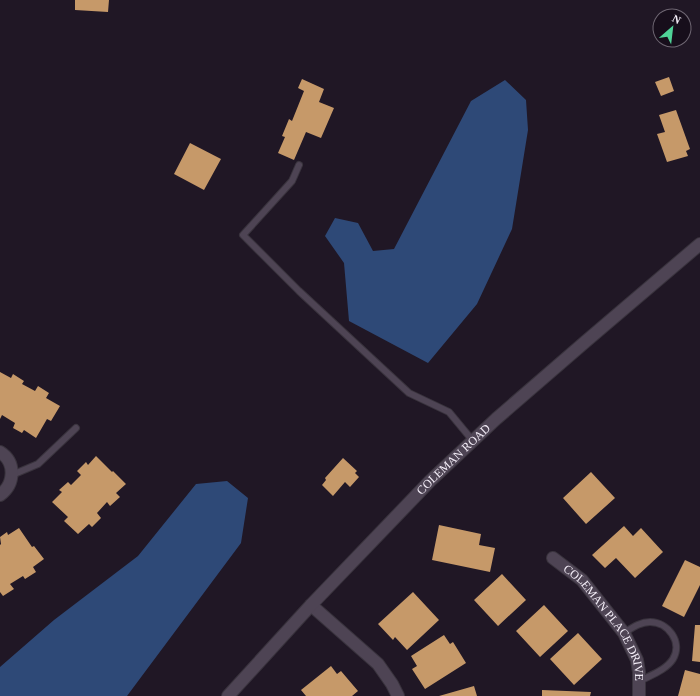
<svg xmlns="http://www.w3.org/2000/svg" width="700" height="696" viewBox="0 0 700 696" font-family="Georgia,serif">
<rect width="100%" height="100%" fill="#201725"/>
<path fill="#2e4977" d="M505 80 526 100 528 130 512 229 477 304 428 363 349 321 344 263 325 236 335 218 358 223 373 251 394 249 471 101Z
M227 481 248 498 241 543 127 696H0V667L54 620 138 556 196 484Z"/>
<path fill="#c69969" d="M75 0H109L108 12 75 10Z
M669 77 674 91 661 96 655 82Z
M302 79 324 89 319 102 334 108 321 138 306 132 294 160 278 153 285 137 282 136 289 119 292 121 304 91 298 88Z
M676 110 690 149 686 151 688 156 667 162 657 134 665 132 659 115Z
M190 143 221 159 204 190 174 174Z
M0 372 11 378 13 374 24 381 22 384 35 391 38 386 49 393 46 398 60 406 51 421 47 419 36 438 24 430 22 433 13 428 15 423 2 415 0 419Z
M96 456 112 472 113 471 126 484 116 493 120 497 110 506 107 502 97 513 101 518 92 527 89 524 78 534 64 521 68 517 52 502 62 492 59 490 68 482 71 485 81 475 77 471 86 462 88 465Z
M343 458 357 471 355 473 359 477 350 487 345 482 333 496 322 485 326 480 325 478Z
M591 472 615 498 586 524 563 498Z
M439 525 481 534 479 545 495 548 490 572 432 560Z
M624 526 633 536 641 528 663 552 635 578 616 558 605 568 592 555Z
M19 528 32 547 34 546 44 559 33 567 36 572 25 579 23 576 10 584 14 589 3 596 0 592V545L1 544 0 537 7 532 8 535Z
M685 560 700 567V585L684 617 662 606Z
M502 574 526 600 498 626 474 600Z
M413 592 439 620 407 650 395 637 393 640 378 624Z
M544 605 568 631 540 657 516 631Z
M695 625H700V662L692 661Z
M578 633 602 659 574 685 550 659Z
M444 635 450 644 453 642 466 663 425 689 412 669 417 666 411 656Z
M331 666 337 674 341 671 358 691 352 696H306L301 690Z
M685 670 700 674V696H678Z
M474 686 477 696H439Z
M542 690 591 692 590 696H542Z"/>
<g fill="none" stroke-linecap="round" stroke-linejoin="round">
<g stroke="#39333d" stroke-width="8">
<path id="lane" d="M299 165 292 181 243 235 299 291 409 393 449 412 473 441
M12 475 38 464 76 428
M624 633C632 628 640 622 650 622 668 622 683 642 673 659 666 670 651 675 640 681"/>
</g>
<g stroke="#39333d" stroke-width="14">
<g id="street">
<path d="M0 452C16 462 15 484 0 495"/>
<path id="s1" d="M553 558 582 580 624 633 637 660 639 672V696"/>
<path d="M311 605 378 664 392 684 398 696"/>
</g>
</g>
<g stroke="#39333d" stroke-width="14">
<g id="secondary">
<path id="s2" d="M228 696 311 605 430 481 496 419 585 342 700 244"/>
</g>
</g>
<use href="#lane" stroke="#4e4454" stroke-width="6"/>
<use href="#street" stroke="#4e4454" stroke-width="12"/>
<use href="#secondary" stroke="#4e4454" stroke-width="12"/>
</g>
<g text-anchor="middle" stroke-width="4" stroke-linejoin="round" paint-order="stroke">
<g font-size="12" fill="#f3edf7" stroke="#170e1b">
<text dy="4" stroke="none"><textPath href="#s2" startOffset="327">COLEMAN ROAD</textPath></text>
<text dy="4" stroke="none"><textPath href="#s1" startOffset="85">COLEMAN PLACE DRIVE</textPath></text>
</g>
</g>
<g transform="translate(672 28) rotate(28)"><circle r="19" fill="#170e1b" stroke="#6f6773"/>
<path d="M0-3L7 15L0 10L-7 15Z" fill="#50d398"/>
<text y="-6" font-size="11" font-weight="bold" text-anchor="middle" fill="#f3edf7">N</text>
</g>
</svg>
